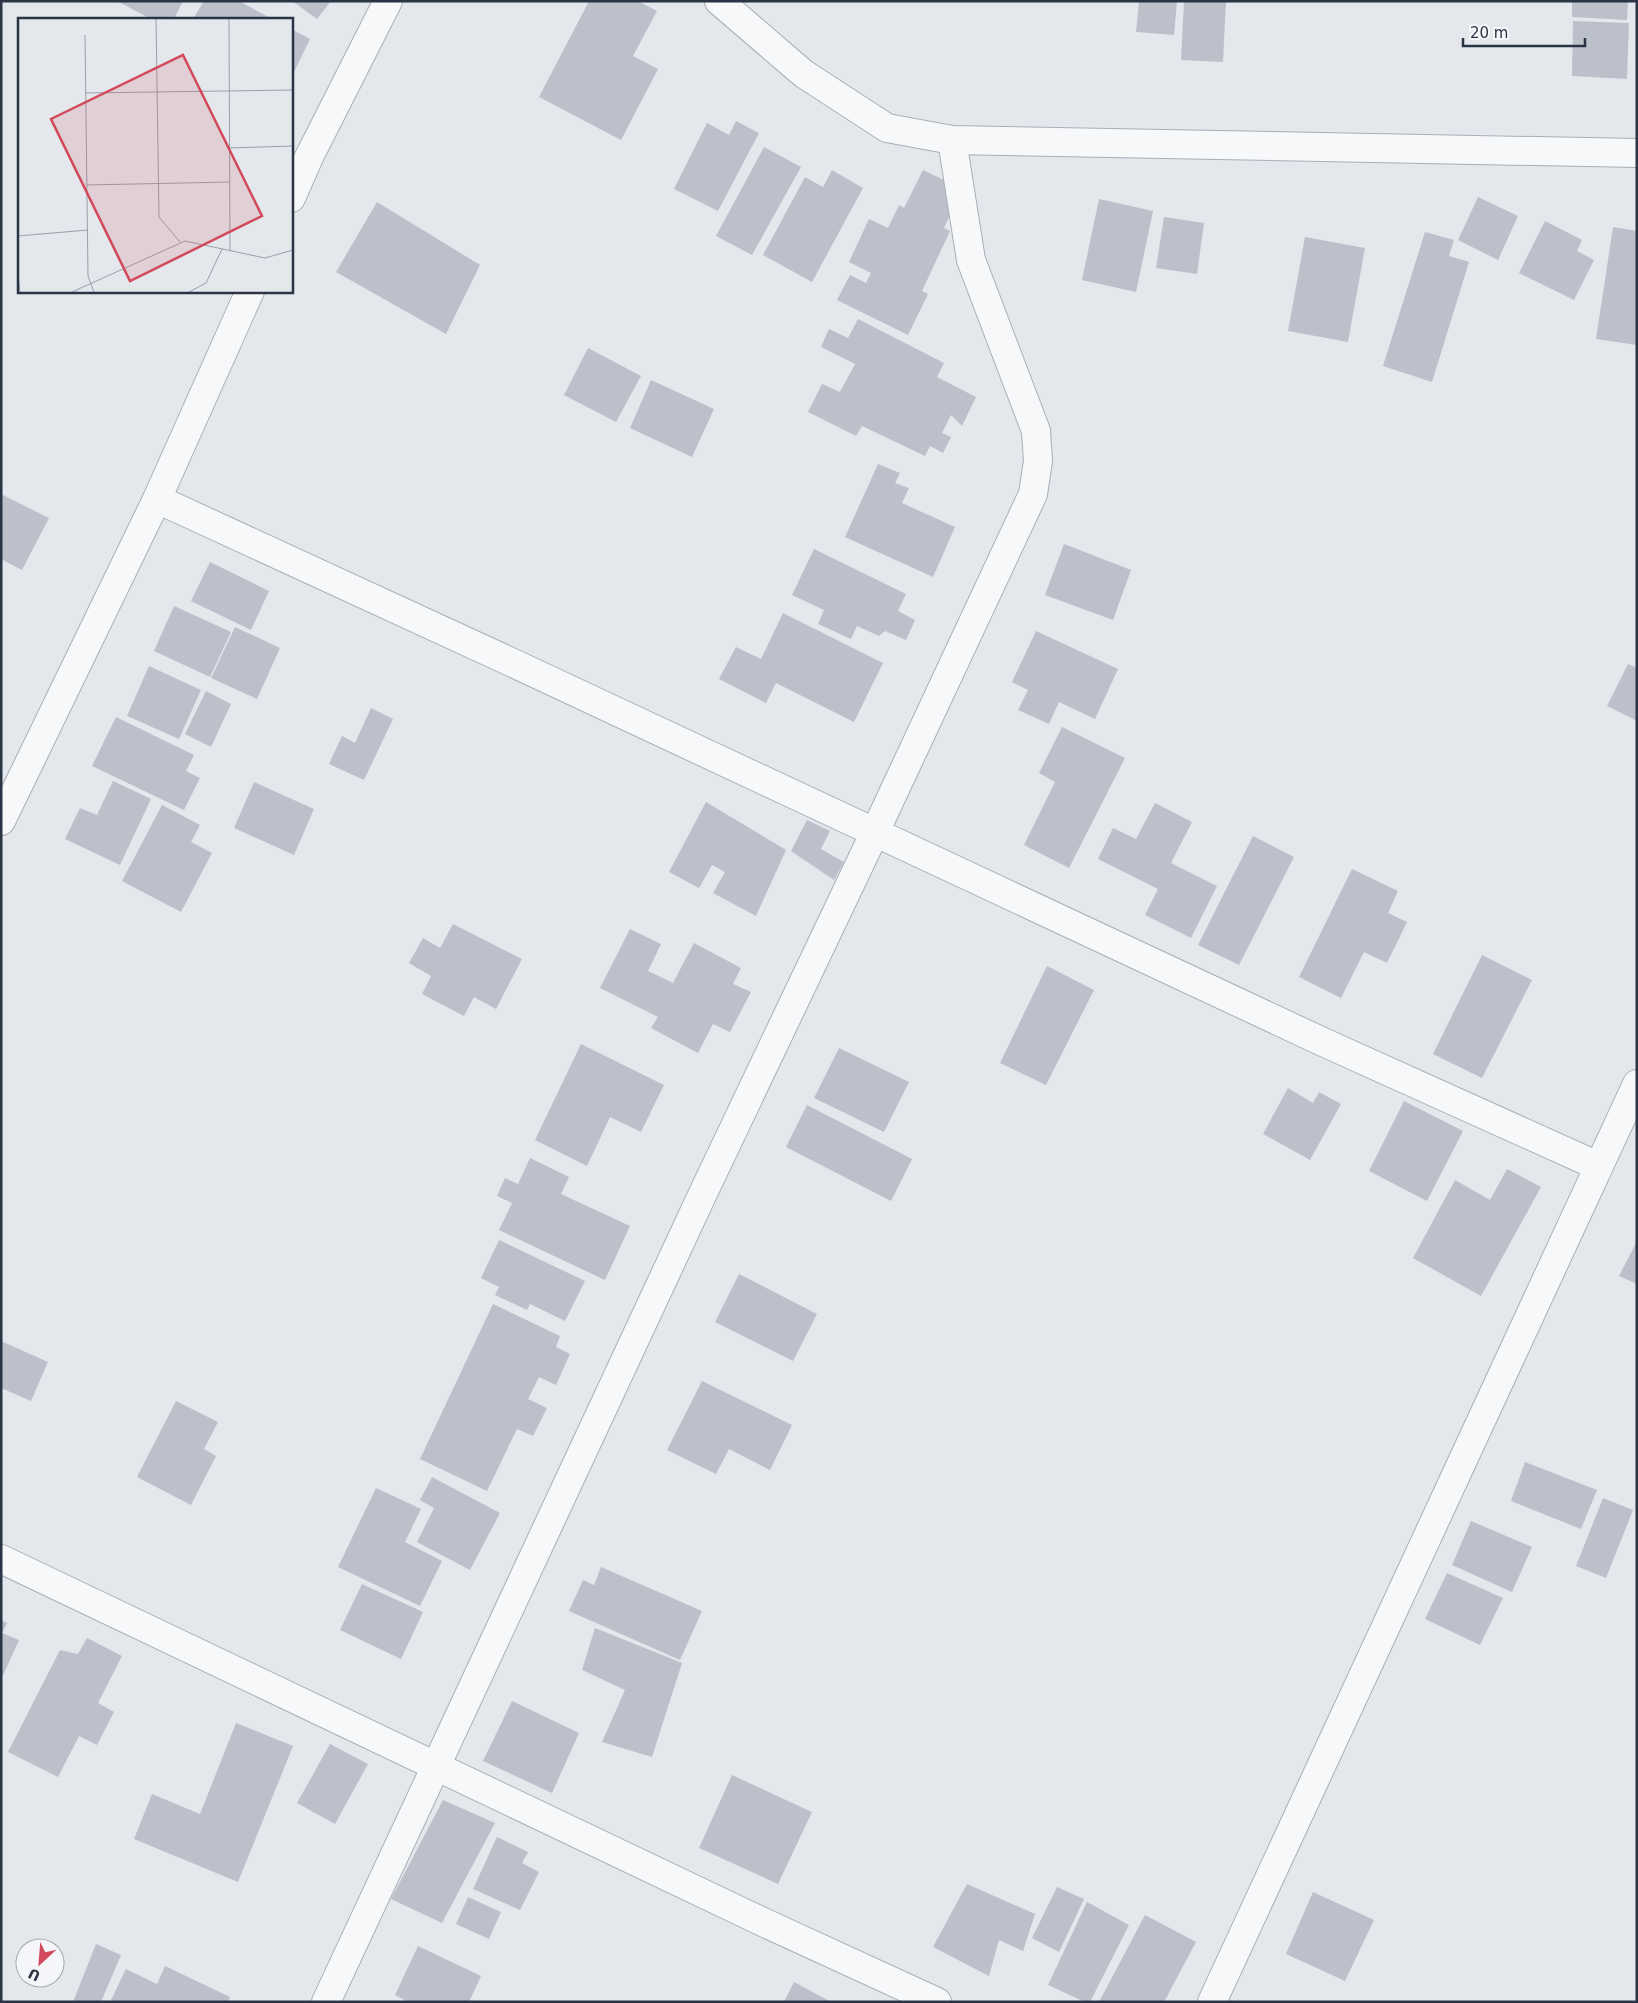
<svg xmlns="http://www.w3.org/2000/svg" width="1638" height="2003" viewBox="0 0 1638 2003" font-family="'DejaVu Sans',sans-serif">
<rect width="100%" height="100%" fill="#e4e7ec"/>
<path fill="#bbc0ca" d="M117 1H183L174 19H151Z
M204 1H239L272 19H193Z
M292 1H331L317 19Z
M589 1H638L657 11 633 56 658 69 621 140 539 97Z
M1139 1H1177L1174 35 1136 32Z
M1184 1H1226L1223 62 1181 60Z
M1572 1H1628L1627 20 1572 17Z
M1573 21 1629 23 1627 79 1572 76Z
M291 29 310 39 291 78Z
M736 121 759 133 718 211 674 189 707 123 729 135Z
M764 147 801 167 752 255 716 236Z
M832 170 863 188 812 282 763 255 805 177 823 187Z
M923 170 952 184 945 197 956 202 944 228 950 231 922 291 928 294 908 335 837 300 850 275 866 283 871 273 849 262 869 219 888 228 899 205 904 208Z
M1478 197 1518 216 1498 260 1458 240Z
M1099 199 1153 211 1136 292 1082 280Z
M377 202 480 265 446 334 336 272Z
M1164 217 1204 223 1197 274 1156 268Z
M1545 221 1582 240 1577 251 1594 260 1574 300 1519 273Z
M1613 227 1637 231V345L1596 339Z
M1425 232 1454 240 1449 256 1469 262 1432 382 1383 366Z
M1305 237 1365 248 1348 342 1288 331Z
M858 319 944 363 937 377 976 397 962 426 951 415 942 433 951 437 943 453 930 446 925 456 862 426 856 436 808 412 822 384 840 392 855 364 821 347 829 329 848 338Z
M588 348 641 376 616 422 564 395Z
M651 380 714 409 692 457 630 428Z
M878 464 900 473 895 483 909 488 902 503 955 527 933 577 845 537Z
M1 494 49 518 22 570 1 559Z
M1064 544 1131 570 1113 620 1045 595Z
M814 549 906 594 898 611 915 620 906 640 885 631 879 636 857 626 851 639 818 624 824 610 792 595Z
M210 562 269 591 251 630 191 601Z
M174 606 231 632 210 677 154 651Z
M783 613 883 663 854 722 776 683 766 703 719 679 736 647 761 659Z
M235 627 280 648 257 699 211 678Z
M1036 631 1118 669 1095 719 1059 702 1049 724 1018 710 1028 690 1012 682Z
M1628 664 1637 668V721L1607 706Z
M149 666 201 690 179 739 127 716Z
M206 691 231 704 211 747 185 734Z
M371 708 393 719 364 780 329 764 342 736 355 743Z
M116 717 194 755 186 771 200 778 184 810 92 766Z
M1062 727 1125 758 1069 868 1024 845 1055 782 1039 773Z
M113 781 151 799 120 865 65 839 80 808 97 815Z
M254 782 314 809 294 855 234 828Z
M706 802 786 850 756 916 713 893 725 872 712 865 699 888 669 872Z
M1155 803 1192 822 1171 863 1217 886 1191 938 1145 915 1158 889 1098 859 1113 828 1136 839Z
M162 805 200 825 191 842 212 853 181 912 122 881Z
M807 820 830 831 821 849 844 862 834 880 791 851Z
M1253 836 1294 857 1239 965 1198 945Z
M1352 869 1398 891 1388 913 1407 922 1387 963 1364 952 1341 998 1299 977Z
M453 924 522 959 496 1009 474 997 464 1016 422 994 431 976 409 963 423 938 440 948Z
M630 929 661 944 648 971 673 983 694 943 741 968 733 984 751 992 730 1032 713 1024 698 1053 651 1028 658 1017 600 988Z
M1482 955 1532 980 1482 1078 1433 1054Z
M1047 966 1094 990 1046 1085 1000 1063Z
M581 1044 664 1085 641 1132 610 1117 587 1166 535 1140Z
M839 1048 909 1082 884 1132 814 1098Z
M1288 1088 1313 1103 1319 1092 1341 1104 1310 1160 1263 1134Z
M1404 1101 1463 1131 1427 1201 1369 1171Z
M807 1105 912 1159 891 1201 786 1147Z
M530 1158 569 1177 561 1194 630 1226 605 1280 499 1230 512 1203 497 1196 505 1178 518 1184Z
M1507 1169 1541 1187 1481 1296 1413 1258 1455 1180 1490 1200Z
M499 1240 585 1281 565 1321 530 1304 527 1310 495 1295 499 1287 481 1278Z
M1637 1241V1284L1619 1276Z
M739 1274 817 1314 793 1361 715 1322Z
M493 1304 560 1336 556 1347 570 1354 556 1385 539 1377 528 1399 547 1408 533 1436 517 1429 487 1491 420 1459Z
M1 1341 48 1362 31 1401 1 1388Z
M702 1381 792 1425 770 1470 729 1449 716 1474 667 1450Z
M176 1401 218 1422 204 1449 216 1456 191 1505 137 1477Z
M1525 1462 1597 1490 1581 1529 1511 1501Z
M432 1477 500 1513 470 1570 417 1542 434 1508 420 1500Z
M376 1488 421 1509 405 1542 442 1561 420 1606 338 1567Z
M1603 1498 1633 1510 1606 1578 1576 1566Z
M1471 1521 1532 1547 1512 1592 1452 1565Z
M601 1567 702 1611 680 1660 569 1611 583 1580 594 1585Z
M1447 1573 1503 1598 1480 1645 1425 1619Z
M362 1584 423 1612 401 1659 340 1630Z
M1 1620 7 1623 2 1633 19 1640 1 1680Z
M595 1628 682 1663 652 1757 602 1742 625 1690 582 1670Z
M87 1638 122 1656 98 1703 114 1712 97 1745 79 1736 58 1777 8 1752 60 1650 78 1654Z
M512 1701 579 1733 552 1793 483 1761Z
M236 1723 293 1746 238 1882 134 1839 152 1794 200 1814Z
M330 1744 368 1764 335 1824 297 1803Z
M732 1775 812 1812 778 1884 699 1848Z
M443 1800 495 1823 442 1923 391 1899Z
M497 1837 528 1852 522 1863 539 1872 520 1910 473 1889Z
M967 1884 1035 1914 1023 1951 999 1940 989 1976 933 1947Z
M1057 1887 1084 1899 1059 1952 1032 1938Z
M1313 1892 1374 1920 1345 1981 1286 1954Z
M468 1897 501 1912 489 1939 456 1924Z
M1087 1902 1129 1925 1090 2002H1085L1048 1985Z
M1145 1915 1196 1942 1164 2002H1099Z
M96 1944 121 1955 101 2002H73Z
M418 1946 481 1976 469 2002H408L395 1995Z
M165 1966 230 1997 228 2002H110L126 1969 157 1984Z
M794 1982 831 2002H784Z"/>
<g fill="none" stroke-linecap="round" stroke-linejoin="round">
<g stroke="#a9aeb7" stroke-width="30">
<path id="minor" d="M291 198 309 157 388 1
M157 499 513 663 1323 1042 1598 1166
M1 821 157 499 250 291
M1 1559 765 1923 937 2002
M326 2002 705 1189 875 832 1033 494 1038 461 1036 431 971 260 952 140
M1212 2002 1637 1084"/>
</g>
<g stroke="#a9aeb7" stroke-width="30">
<path id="tertiary" d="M719 1 804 74 887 128 952 140 1637 153"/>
</g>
<use href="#minor" stroke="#f7f8fa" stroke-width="28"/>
<use href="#tertiary" stroke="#f7f8fa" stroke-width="28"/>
</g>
<g transform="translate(18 18)">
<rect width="275" height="275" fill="#e4e7ec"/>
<path fill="none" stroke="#9a9fa9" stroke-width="1" d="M138 1 141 199 162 224M211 1 212 233M67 17 70 258 76 274M67 75 275 72M211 130 275 128M69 167 212 164M0 218 70 212M0 257 2 274M54 274 167 223 247 240 275 232M171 274 188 265 204 231"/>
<path fill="#d1495b" fill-opacity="0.15" stroke="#d1495b" stroke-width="2.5" d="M165 37 244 198 112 263 33 101Z"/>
<rect width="275" height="275" fill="none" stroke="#2b3445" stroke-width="2.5"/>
</g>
<rect width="1638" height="2003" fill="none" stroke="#2b3445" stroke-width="5"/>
<g transform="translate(40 1963) rotate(206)"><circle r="24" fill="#f4f6f9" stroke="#a4a8b1"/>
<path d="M0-4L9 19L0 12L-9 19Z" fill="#d1495b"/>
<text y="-8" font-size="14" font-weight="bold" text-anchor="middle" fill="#2b3445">U</text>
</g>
<path d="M1463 38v8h122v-8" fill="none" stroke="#2b3445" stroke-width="2.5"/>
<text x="1470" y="38" font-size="15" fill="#2b3445" stroke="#f4f6f9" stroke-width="4" paint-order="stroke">20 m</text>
</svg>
